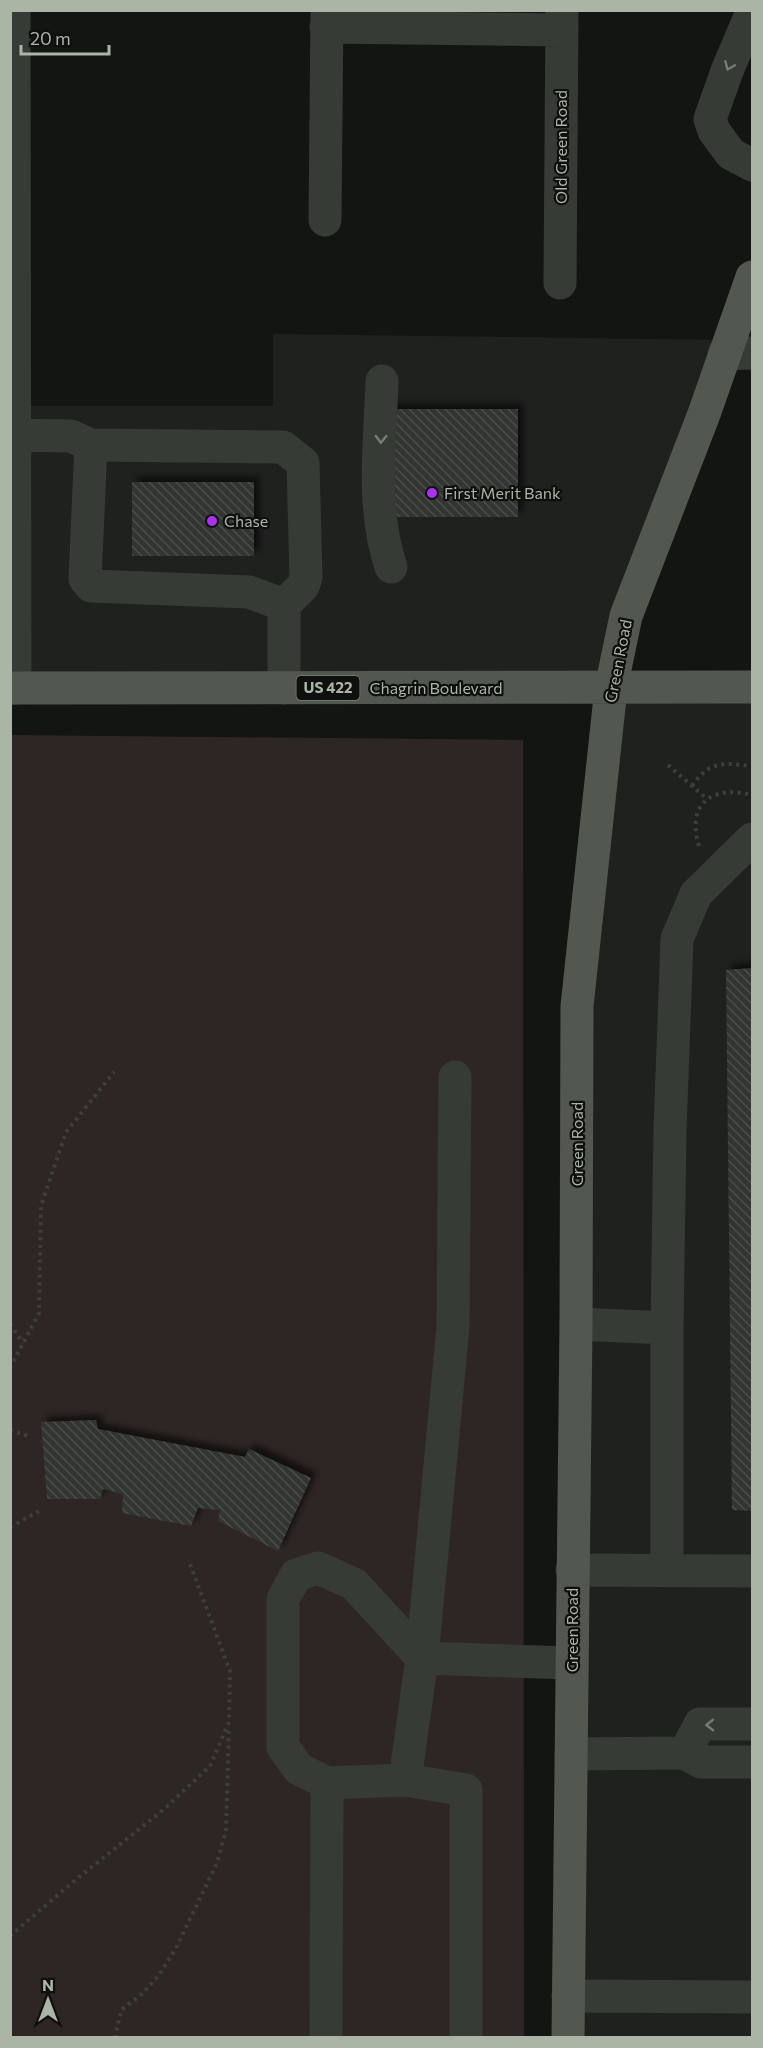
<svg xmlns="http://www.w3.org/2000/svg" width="763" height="2048" viewBox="0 0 763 2048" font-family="Commissioner,sans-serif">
<defs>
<pattern id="building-back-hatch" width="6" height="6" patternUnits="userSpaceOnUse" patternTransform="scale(1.5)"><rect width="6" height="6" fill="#313430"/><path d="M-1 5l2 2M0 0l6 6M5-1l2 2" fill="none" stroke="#4c4f4b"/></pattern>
<filter id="shadow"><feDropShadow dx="5.5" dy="-5.5" stdDeviation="3" flood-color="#0009"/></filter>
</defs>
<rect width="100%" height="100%" fill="#131513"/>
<path fill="#1f211f" d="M273 334 729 340 611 687 752 688V2037H567L574 1323 611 688H15V406H273Z"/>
<path fill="#2e2625" d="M11 735 523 740 524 2037 11 2038Z"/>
<path fill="url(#building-back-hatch)" filter="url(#shadow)" d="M389 409H518V517H389Z
M132 482H254V556H132Z
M752 968V1511L732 1510 726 970Z
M96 1420 98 1429 245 1457 249 1449 311 1478 278 1551 218 1521 220 1510 198 1508 191 1526 122 1513 123 1494 103 1489 100 1499H47L41 1422Z"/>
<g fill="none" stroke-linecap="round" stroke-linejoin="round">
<path stroke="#3c403a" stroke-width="4" stroke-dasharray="3 4.5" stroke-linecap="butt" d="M668 765 707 799
M692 786C710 760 723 763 752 766
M699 846C686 803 712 785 752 795
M10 1324 23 1343
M10 1368 39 1313 41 1206 66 1132 114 1072
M10 1430 28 1436
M10 1527 41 1510
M10 1936 73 1882 162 1811 210 1766 229 1722 230 1671 190 1564
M115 2038 121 2010 141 1995 159 1975 175 1950 217 1863 226 1830 229 1726"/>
<path stroke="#373b36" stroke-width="33" d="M14 10 15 688
M752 12 727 71 710 119 714 131 731 154 752 165
M326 27 562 30
M325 220 327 10
M560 283 562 10
M724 354 752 353
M382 381C380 442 371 508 391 567
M15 435 71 436 91 445
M284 688V605L303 586 306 578 303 463 283 447 91 445 85 579 91 586 249 592 284 605
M576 1324 667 1328 670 1130 677 939 696 894 752 839
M667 1328V1571
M572 1570 752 1571
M422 1658 354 1584 318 1568 296 1575 283 1599V1747L299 1769 327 1783 405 1780 422 1658 571 1663
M422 1658 453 1327 455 1077
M685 1753 700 1724H752
M571 1754 685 1753 701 1762H752
M405 1780 466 1790V2038
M568 1996 752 1997
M326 2038 327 1783"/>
<path stroke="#525850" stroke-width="33" d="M10 688 752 687
M568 2038 576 1324 577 1006 611 688 626 616 704 414 752 277"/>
</g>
<defs><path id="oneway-chevron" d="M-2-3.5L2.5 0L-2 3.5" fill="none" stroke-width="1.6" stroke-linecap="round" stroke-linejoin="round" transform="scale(1.5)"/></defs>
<g stroke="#767e73">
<use href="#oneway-chevron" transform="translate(729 66) rotate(113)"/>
<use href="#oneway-chevron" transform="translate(381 439) rotate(91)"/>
<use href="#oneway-chevron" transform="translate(710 1725) rotate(179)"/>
</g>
<g fill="#ac30ef" stroke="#0e0f0e" stroke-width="2">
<circle cx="432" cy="493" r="6"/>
<circle cx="212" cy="521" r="6"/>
</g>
<g text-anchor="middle" stroke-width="4.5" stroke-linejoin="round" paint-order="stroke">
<rect fill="#0e0f0e" stroke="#7b8378" stroke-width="1.5" x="296.5" y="676" width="63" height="24" rx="4.5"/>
<g font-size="15" font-weight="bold" fill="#aab5a5">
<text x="328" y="693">US 422</text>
</g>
<g font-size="16" fill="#aab5a5" stroke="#0e0f0e">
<text transform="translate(561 147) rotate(-90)" y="6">Old Green Road</text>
<text transform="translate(618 661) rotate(-79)" y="6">Green Road</text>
<text x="436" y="694">Chagrin Boulevard</text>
<text transform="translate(577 1144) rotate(-90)" y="6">Green Road</text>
<text transform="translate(572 1630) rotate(-90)" y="6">Green Road</text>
</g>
<g font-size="16" fill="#aab5a5" stroke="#0e0f0e" text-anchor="start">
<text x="444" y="499">First Merit Bank</text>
<text x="224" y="527">Chase</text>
</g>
</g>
<rect width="763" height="2048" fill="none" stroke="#aab5a5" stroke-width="24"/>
<g transform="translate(48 2000)" stroke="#0e0f0e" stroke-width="4.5" paint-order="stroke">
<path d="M0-4.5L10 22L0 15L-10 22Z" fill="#aab5a5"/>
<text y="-9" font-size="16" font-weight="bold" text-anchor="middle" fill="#aab5a5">N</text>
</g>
<path d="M21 45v9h88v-9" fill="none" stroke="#aab5a5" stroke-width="3"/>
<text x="30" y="45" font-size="18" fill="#aab5a5" stroke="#0e0f0e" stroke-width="4.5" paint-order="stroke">20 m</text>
</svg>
